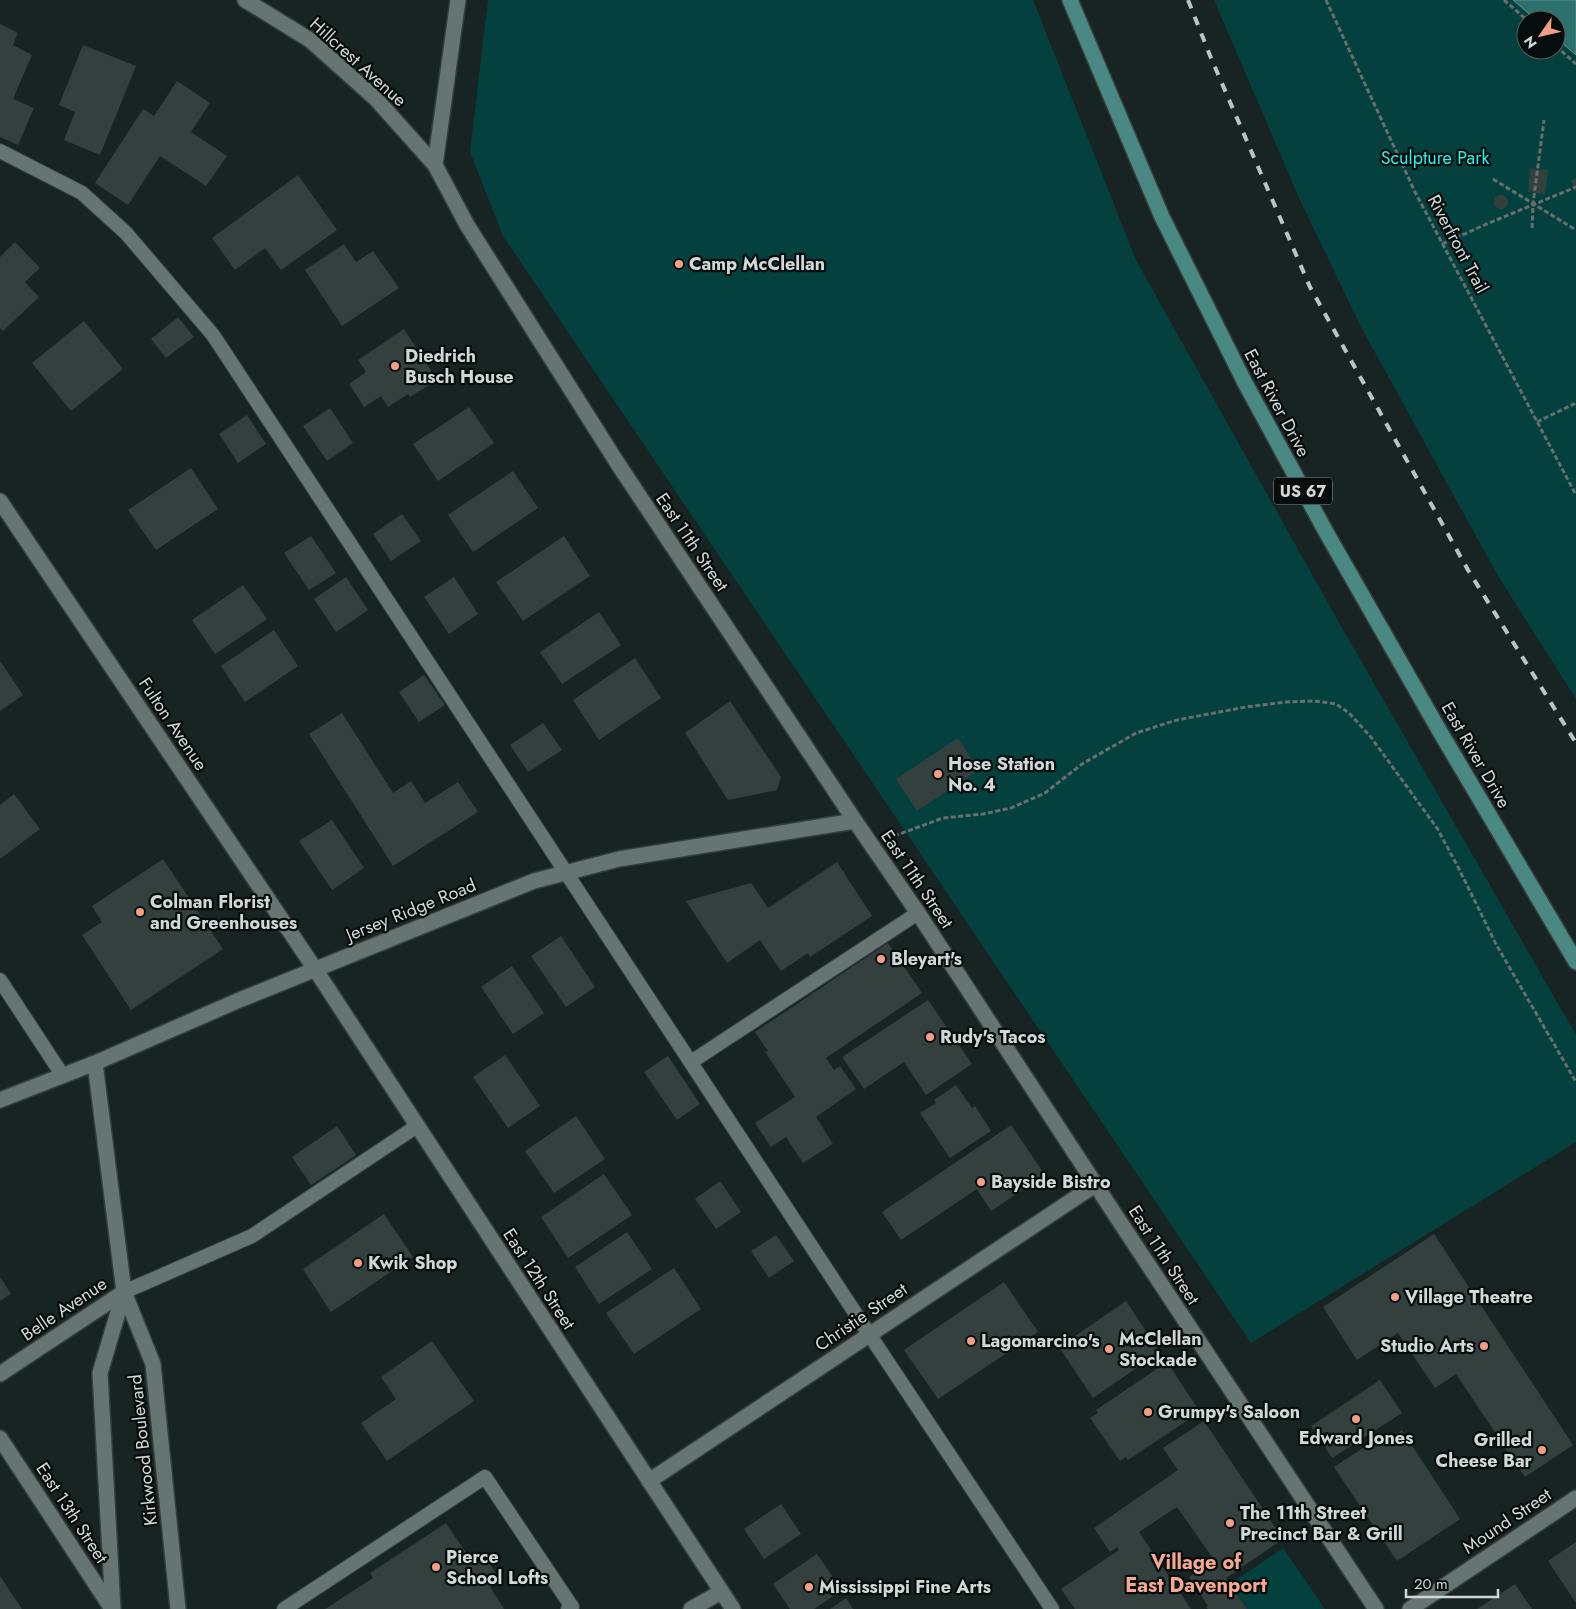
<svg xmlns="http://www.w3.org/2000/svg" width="1576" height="1609" viewBox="0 0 1576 1609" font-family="Jost,sans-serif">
<rect width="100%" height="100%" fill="#182423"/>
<path fill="#04403d" d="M488 0H1033L1136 260 1337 619 1576 1035V1142L1251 1343 503 236 470 152Z
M1214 0H1513L1536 20H1526V50H1556V38L1576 55V699L1498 576 1361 327 1299 198Z
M1283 1548 1325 1609H1247L1230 1584Z"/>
<path fill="#2c716d" stroke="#5e908d" d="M1513 0H1576V55L1556 38V20H1536Z"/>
<path fill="#33403e" d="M0 24 18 33 13 45 32 55 13 99 34 108 18 145 0 137Z
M83 45 136 66 100 155 64 140 75 112 59 105Z
M177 81 210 103 191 132 227 156 206 186 160 156 128 205 95 183 143 109 154 116Z
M1530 168 1548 170 1545 194 1528 192Z
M298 175 337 230 281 270 265 248 235 270 212 238Z
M1576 178V193L1571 180Z
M1494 202a7 7 0 1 1 14 0a7 7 0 1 1-14 0Z
M15 242 40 268 25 282 39 297 3 331 0 328V257Z
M344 244 356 262 373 251 399 288 342 326 305 270Z
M178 317 194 337 166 358 151 339Z
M84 321 123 369 71 411 32 363Z
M404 329 437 380 410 397 408 394 388 407 381 396 364 407 349 384 366 372 358 360Z
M469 407 494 443 438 481 413 444Z
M330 408 353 443 327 461 303 426Z
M247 415 266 444 238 463 219 434Z
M191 468 218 509 156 550 128 510Z
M513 471 538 508 473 552 448 515Z
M402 514 421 541 391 561 373 534Z
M311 536 336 573 309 590 284 553Z
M564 536 590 576 523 621 496 582Z
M346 577 368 610 336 632 314 599Z
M454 577 478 614 449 634 424 597Z
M243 585 267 619 215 654 192 620Z
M599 612 621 645 562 684 540 652Z
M274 630 298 666 245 702 221 666Z
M635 658 661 698 599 740 573 700Z
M0 661 23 695 0 711Z
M424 675 445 705 419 722 399 692Z
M730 701 781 777 777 790 728 800 685 733Z
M342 713 393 793 411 781 425 803 458 782 478 812 393 866 309 734Z
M543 723 562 750 528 772 510 745Z
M958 738 979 770 917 811 896 779Z
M14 794 40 829 0 859V805Z
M332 820 364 868 332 890 299 841Z
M163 859 223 949 131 1010 82 935 102 922 92 906Z
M837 862 872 916 810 957 808 953 781 971 760 940 727 963 686 901 751 883 768 908Z
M561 936 595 987 566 1007 531 956Z
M888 943 922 993 826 1058 834 1070 840 1066 856 1089 816 1117 833 1144 803 1163 786 1137 771 1147 755 1123 795 1097 765 1052 768 1051 755 1032Z
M512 966 544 1013 513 1034 481 987Z
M928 1000 972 1064 926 1095 904 1062 864 1089 842 1057Z
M505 1055 540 1106 508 1128 473 1077Z
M668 1056 700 1104 677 1120 644 1072Z
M956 1085 972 1108 975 1106 991 1131 950 1158 920 1113 936 1103 934 1100Z
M576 1116 605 1159 554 1193 525 1151Z
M1011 1125 1045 1175 991 1211 977 1189 901 1240 882 1212Z
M337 1126 356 1155 311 1185 292 1157Z
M604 1174 632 1215 568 1258 541 1217Z
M720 1181 741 1212 716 1229 695 1199Z
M384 1214 413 1257 331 1312 303 1269Z
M627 1232 652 1269 599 1304 575 1267Z
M1434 1234 1573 1445 1525 1477 1456 1374 1435 1388 1398 1333 1357 1360 1323 1307Z
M776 1235 794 1261 769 1278 751 1251Z
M674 1268 701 1309 634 1354 606 1313Z
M0 1277 11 1294 0 1301Z
M1004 1282 1038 1332 938 1399 904 1350Z
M1126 1301 1160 1352 1093 1398 1059 1347Z
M432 1341 474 1401 387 1461 361 1423 396 1399 381 1377Z
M1167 1362 1200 1412 1128 1460 1126 1457 1120 1461 1090 1418 1098 1413 1096 1410Z
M1380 1380 1402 1413 1332 1458 1311 1426Z
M1204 1421 1283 1539 1226 1578 1247 1609H1208L1206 1607 1208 1606 1189 1577 1214 1560 1177 1507 1139 1532 1191 1609H1075L1061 1589 1119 1550 1117 1547 1110 1552 1094 1528 1178 1470 1163 1448Z
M1402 1430 1460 1519 1397 1561 1334 1467 1372 1442 1376 1447Z
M781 1504 801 1534 764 1559 744 1529Z
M446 1523 471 1560 482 1552 500 1580 490 1587 504 1609H325L373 1578 370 1573Z
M1576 1542V1603L1548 1561Z
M817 1554 842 1590 814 1609H790L773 1584Z
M0 1576 22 1609H0Z
M1515 1584 1532 1609H1477Z
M846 1598 853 1609H830Z"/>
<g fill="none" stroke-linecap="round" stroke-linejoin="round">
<g stroke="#353e3d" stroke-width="16">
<path id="service" d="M0 151 82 193 126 233 213 335 869 1334 1052 1609
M0 980 63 1076
M691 1062 918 913
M124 1292 252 1236 417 1126
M284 1609 485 1477 572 1607 568 1609"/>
</g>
<g stroke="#353e3d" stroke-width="18">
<path id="minor" d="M245 0 310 40 376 99 435 165 467 225 618 464 855 821
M435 165 458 0
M0 501 315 969
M0 1374 124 1292
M0 1438 112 1609
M649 1481 1095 1185
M691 1609 721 1592"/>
</g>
<g stroke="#353e3d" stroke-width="18">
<path id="tertiary" d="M315 969 733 1609
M95 1063 124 1292 153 1364 178 1609
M0 1100 95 1063 237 1001 534 881 619 859 855 821 918 913 1116 1216 1376 1609
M113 1609 100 1373 124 1292
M1410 1609 1576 1498"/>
</g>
<g stroke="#353e3d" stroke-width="18">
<path id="primary" d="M1070 0 1162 217 1245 383 1326 532 1439 730 1576 962"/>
</g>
<path stroke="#666f6f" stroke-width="3" stroke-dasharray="5 2.5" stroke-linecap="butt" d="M1326 0 1415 192 1576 495
M1504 0 1527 20
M1556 46 1576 64
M1493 179 1576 230
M1532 228 1533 204 1544 120
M1442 244 1489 223 1576 187
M1537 422 1576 403
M894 836 943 818 983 814 1011 808 1045 793 1082 764 1136 733 1177 720 1246 707 1286 702 1315 701 1336 704 1349 713 1370 736 1437 828 1458 867 1497 946 1576 1082"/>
<use href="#service" stroke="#667472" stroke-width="14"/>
<use href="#minor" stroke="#667472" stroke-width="15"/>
<use href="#tertiary" stroke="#667472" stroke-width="15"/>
<use href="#primary" stroke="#498883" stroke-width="15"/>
<path stroke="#bbc3c3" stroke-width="4" stroke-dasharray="9 9" stroke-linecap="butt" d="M1188 0 1211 58 1310 287 1468 570 1576 743"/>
</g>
<g fill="#f39f83" stroke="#070c0c" stroke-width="2">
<circle cx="679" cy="264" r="5"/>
<circle cx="395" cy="366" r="5"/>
<circle cx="938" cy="774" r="5"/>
<circle cx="140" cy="912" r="5"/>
<circle cx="881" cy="959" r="5"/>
<circle cx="930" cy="1037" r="5"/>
<circle cx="981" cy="1182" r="5"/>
<circle cx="358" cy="1263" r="5"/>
<circle cx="1395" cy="1297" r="5"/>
<circle cx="971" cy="1341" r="5"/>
<circle cx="1484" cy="1346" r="5"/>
<circle cx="1109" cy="1349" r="5"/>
<circle cx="1148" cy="1412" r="5"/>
<circle cx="1356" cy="1419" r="5"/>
<circle cx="1542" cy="1450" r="5"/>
<circle cx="1230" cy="1523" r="5"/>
<circle cx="436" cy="1567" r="5"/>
<circle cx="809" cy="1587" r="5"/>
</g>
<g text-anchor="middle" stroke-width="4.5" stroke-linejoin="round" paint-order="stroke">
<rect fill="#070c0c" stroke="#949b9b" stroke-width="1" x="1274" y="477.5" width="58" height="27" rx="4"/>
<g font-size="16" font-weight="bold" fill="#d1d8d8">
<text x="1303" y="497">US 67</text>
</g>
<g font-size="18" fill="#d1d8d8" stroke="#070c0c">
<text transform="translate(358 62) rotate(42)" y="6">Hillcrest Avenue</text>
<text transform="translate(1458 244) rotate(62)" y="6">Riverfront Trail</text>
<text transform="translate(1277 403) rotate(62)" y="6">East River Drive</text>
<text transform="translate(692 542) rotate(56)" y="6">East 11th Street</text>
<text transform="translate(173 724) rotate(56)" y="6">Fulton Avenue</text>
<text transform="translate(1476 755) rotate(60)" y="6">East River Drive</text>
<text transform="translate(917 879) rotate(56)" y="6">East 11th Street</text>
<text transform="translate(411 910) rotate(-22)" y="6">Jersey Ridge Road</text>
<text transform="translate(1164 1255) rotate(57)" y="6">East 11th Street</text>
<text transform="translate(539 1279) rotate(57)" y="6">East 12th Street</text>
<text transform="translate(64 1309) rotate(-34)" y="6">Belle Avenue</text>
<text transform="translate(861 1317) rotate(-34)" y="6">Christie Street</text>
<text transform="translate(143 1450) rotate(-96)" y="6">Kirkwood Boulevard</text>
<text transform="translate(72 1513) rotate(57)" y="6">East 13th Street</text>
<text transform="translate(1507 1521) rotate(-34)" y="6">Mound Street</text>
</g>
<g font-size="18" fill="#28f1e7" stroke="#070c0c">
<text x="1435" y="164">Sculpture Park</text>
</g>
<g font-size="18" font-weight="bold" fill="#d1d8d8" stroke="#070c0c" text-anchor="start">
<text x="689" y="270">Camp McClellan</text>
<text x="405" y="362">Diedrich<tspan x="405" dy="21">Busch House</tspan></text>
<text x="948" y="770">Hose Station<tspan x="948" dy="21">No. 4</tspan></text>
<text x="150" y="908">Colman Florist<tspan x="150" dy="21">and Greenhouses</tspan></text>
<text x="891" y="965">Bleyart's</text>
<text x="940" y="1043">Rudy's Tacos</text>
<text x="991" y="1188">Bayside Bistro</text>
<text x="368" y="1269">Kwik Shop</text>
<text x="1405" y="1303">Village Theatre</text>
<text x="1119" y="1345">McClellan<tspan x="1119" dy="21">Stockade</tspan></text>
<text x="981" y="1347">Lagomarcino's</text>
<text x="1474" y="1352" text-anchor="end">Studio Arts</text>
<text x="1158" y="1418">Grumpy's Saloon</text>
<text x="1356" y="1444" text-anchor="middle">Edward Jones</text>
<text x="1532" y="1446" text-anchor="end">Grilled<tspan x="1532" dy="21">Cheese Bar</tspan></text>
<text x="1240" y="1519">The 11th Street<tspan x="1240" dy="21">Precinct Bar &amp; Grill</tspan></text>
<text x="446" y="1563">Pierce<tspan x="446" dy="21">School Lofts</tspan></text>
<text x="819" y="1593">Mississippi Fine Arts</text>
</g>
<g font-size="20" font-weight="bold" fill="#f7a98f" stroke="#070c0c">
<text x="1196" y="1569">Village of<tspan x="1196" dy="23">East Davenport</tspan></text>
</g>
</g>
<g transform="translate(1541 35) rotate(236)"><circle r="24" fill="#070c0c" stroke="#585e5e"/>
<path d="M0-4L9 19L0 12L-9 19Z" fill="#f39f83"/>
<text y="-8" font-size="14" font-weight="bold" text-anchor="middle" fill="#d1d8d8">N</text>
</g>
<path d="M1406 1589v8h92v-8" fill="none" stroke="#d1d8d8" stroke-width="2.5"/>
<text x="1414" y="1589" font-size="15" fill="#d1d8d8" stroke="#070c0c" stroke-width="4" paint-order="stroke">20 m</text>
</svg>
